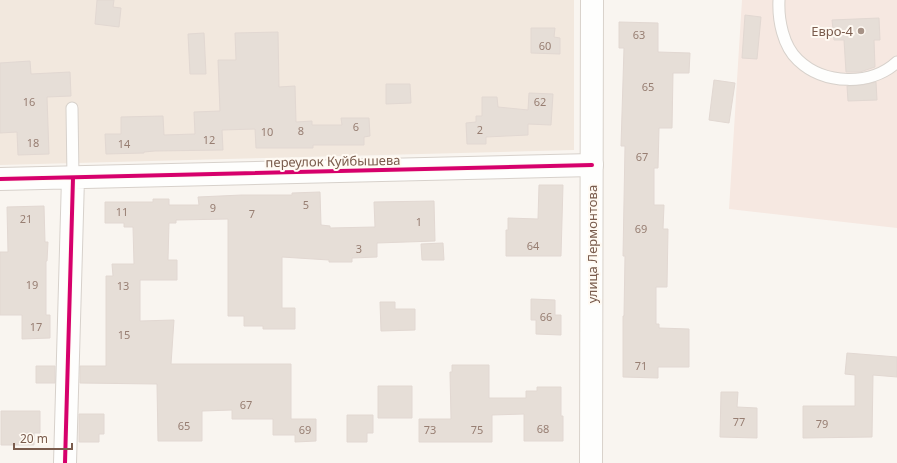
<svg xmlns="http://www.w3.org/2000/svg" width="897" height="463" viewBox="0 0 897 463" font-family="'Noto Sans',sans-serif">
<rect width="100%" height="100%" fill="#f9f5f0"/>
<path fill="#f2e8de" d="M0 0H574V150L0 165Z"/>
<path fill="#f6e8e1" d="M742 0H897V228L729 209Z"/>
<path fill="#e6ded7" stroke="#e2d8d2" d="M97 0H114L113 7 121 8 119 27 95 24Z
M745 15 761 17 757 59 742 58Z
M879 18 880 40H874L875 67 860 72H846L844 40H834L832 20Z
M619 22 658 23V52L690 53 689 73H673L672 128H659L658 168H654V205H664L663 229H668L667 287H656V324H659V328L689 329V367H658V378L623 377V316H624L625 256H623L625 146H621L624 48H619Z
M531 28H555L554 37 560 38V54L531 53Z
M278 32 279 87 295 86 296 122 312 121V125H342L341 118H369L370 136 364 137V145H313V148H256L255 129 222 130 223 150 155 151 144 152V153L106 154 105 134H121V117L163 116 164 135 195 134 194 112 220 111 218 60H236L235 33Z
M204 33 206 74H190L188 34Z
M30 61 31 74 70 72 71 96 47 97 49 154 18 155 17 132 0 133V63Z
M714 80 735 83 729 123 709 120Z
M876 82 877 100 848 101 847 86 862 85Z
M386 84H410L411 103 386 104Z
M529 93 553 94 551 125 528 124V135L486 137V144H467L466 123 476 122V116H482V97H497L498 107 528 110Z
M539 185H563L561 256H506V230H508V218L538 219Z
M320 192 321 225 330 226V228L375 227 374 202 434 201 435 241 377 243V257L352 258V262H329V260L282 257V308H295V329H263V326H244V316H228V219L176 220V223H169L168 260H177V280H140V321L174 320 171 364H291V419H316V441L295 442V435H273V419H232V410L202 411V441H158L157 384 80 383V366H106V276H113L112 264H134L133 227H124V223H105V202H153V199H169V205H199L198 197 242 195H292V193Z
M44 206 45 242H48L47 261H46V315H50V338L22 339V315H0V252H8L7 207Z
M443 243 444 260H422L421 244Z
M531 299 555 300V315H561V335L536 334V320H531Z
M380 302H395V309H415V330L381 331Z
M847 353 897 357V377L873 375 872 437 803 438V406H855V375L845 374Z
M452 365H489V398H526V391H537V387H561V416H563V441H524V414L492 415V442H419V419H451L450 372H452Z
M36 366H55V383H36Z
M378 386H412V418H378Z
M721 392H738L737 407 757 408V438L720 437Z
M1 411H40V433H34V445H1Z
M79 414H104V434H99V442H79Z
M347 415H373V433H367V442H347Z"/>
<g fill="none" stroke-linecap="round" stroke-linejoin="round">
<g stroke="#d7d1cb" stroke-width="13">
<path id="service" d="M779 0C778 20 783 46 798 60 824 85 871 86 897 62
M72 108 73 178"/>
</g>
<g stroke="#d7d1cb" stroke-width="24">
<path id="minor" d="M0 179 592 165
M65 463 73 178"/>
</g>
<g stroke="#d9d2cb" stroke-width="24">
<path id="secondary" d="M591 463 592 0"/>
</g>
<use href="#service" stroke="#fefefd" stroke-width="11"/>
<use href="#minor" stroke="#fefefd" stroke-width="22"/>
<use href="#secondary" stroke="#fefefd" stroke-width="22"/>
<g stroke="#fffaf3" stroke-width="6">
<path id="cycleway" d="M0 179 592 165
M65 463 73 178"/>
</g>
<use href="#cycleway" stroke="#d6006c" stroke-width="4"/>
</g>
<circle fill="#a69286" stroke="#fffaf3" stroke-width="1.5" cx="861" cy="31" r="4"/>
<g text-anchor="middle" stroke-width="4" stroke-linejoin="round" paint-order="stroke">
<g font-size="11" fill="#977e72">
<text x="639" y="39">63</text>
<text x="545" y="50">60</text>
<text x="648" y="91">65</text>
<text x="29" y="106">16</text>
<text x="540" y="106">62</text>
<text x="356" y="131">6</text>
<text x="480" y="134">2</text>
<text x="301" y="135">8</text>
<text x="267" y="136">10</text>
<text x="209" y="144">12</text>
<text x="33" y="147">18</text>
<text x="124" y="148">14</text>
<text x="642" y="161">67</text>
<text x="306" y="209">5</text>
<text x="213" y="212">9</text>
<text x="122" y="216">11</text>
<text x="252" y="218">7</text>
<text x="26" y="223">21</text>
<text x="419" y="226">1</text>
<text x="641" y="233">69</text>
<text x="533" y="250">64</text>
<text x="359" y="253">3</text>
<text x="32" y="289">19</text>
<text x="123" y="290">13</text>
<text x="546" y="321">66</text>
<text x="36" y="331">17</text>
<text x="124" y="339">15</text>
<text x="641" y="370">71</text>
<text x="246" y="409">67</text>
<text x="739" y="426">77</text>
<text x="822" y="428">79</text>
<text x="184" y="430">65</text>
<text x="543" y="433">68</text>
<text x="305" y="434">69</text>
<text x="430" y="434">73</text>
<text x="477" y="434">75</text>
</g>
<g font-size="13" fill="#7a5c4d" stroke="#fffaf3" text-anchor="end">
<text x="853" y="36">Евро-4</text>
</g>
<g font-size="13" fill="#7a5c4d" stroke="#fffaf3">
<text transform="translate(333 161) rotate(-1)" y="5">переулок Куйбышева</text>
<text transform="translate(592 244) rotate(-90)" y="5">улица Лермонтова</text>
</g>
</g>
<path d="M14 443v6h58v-6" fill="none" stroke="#7a5c4d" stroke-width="2"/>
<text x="20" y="443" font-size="12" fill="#7a5c4d" stroke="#fffaf3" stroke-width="3" paint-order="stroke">20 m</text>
</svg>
